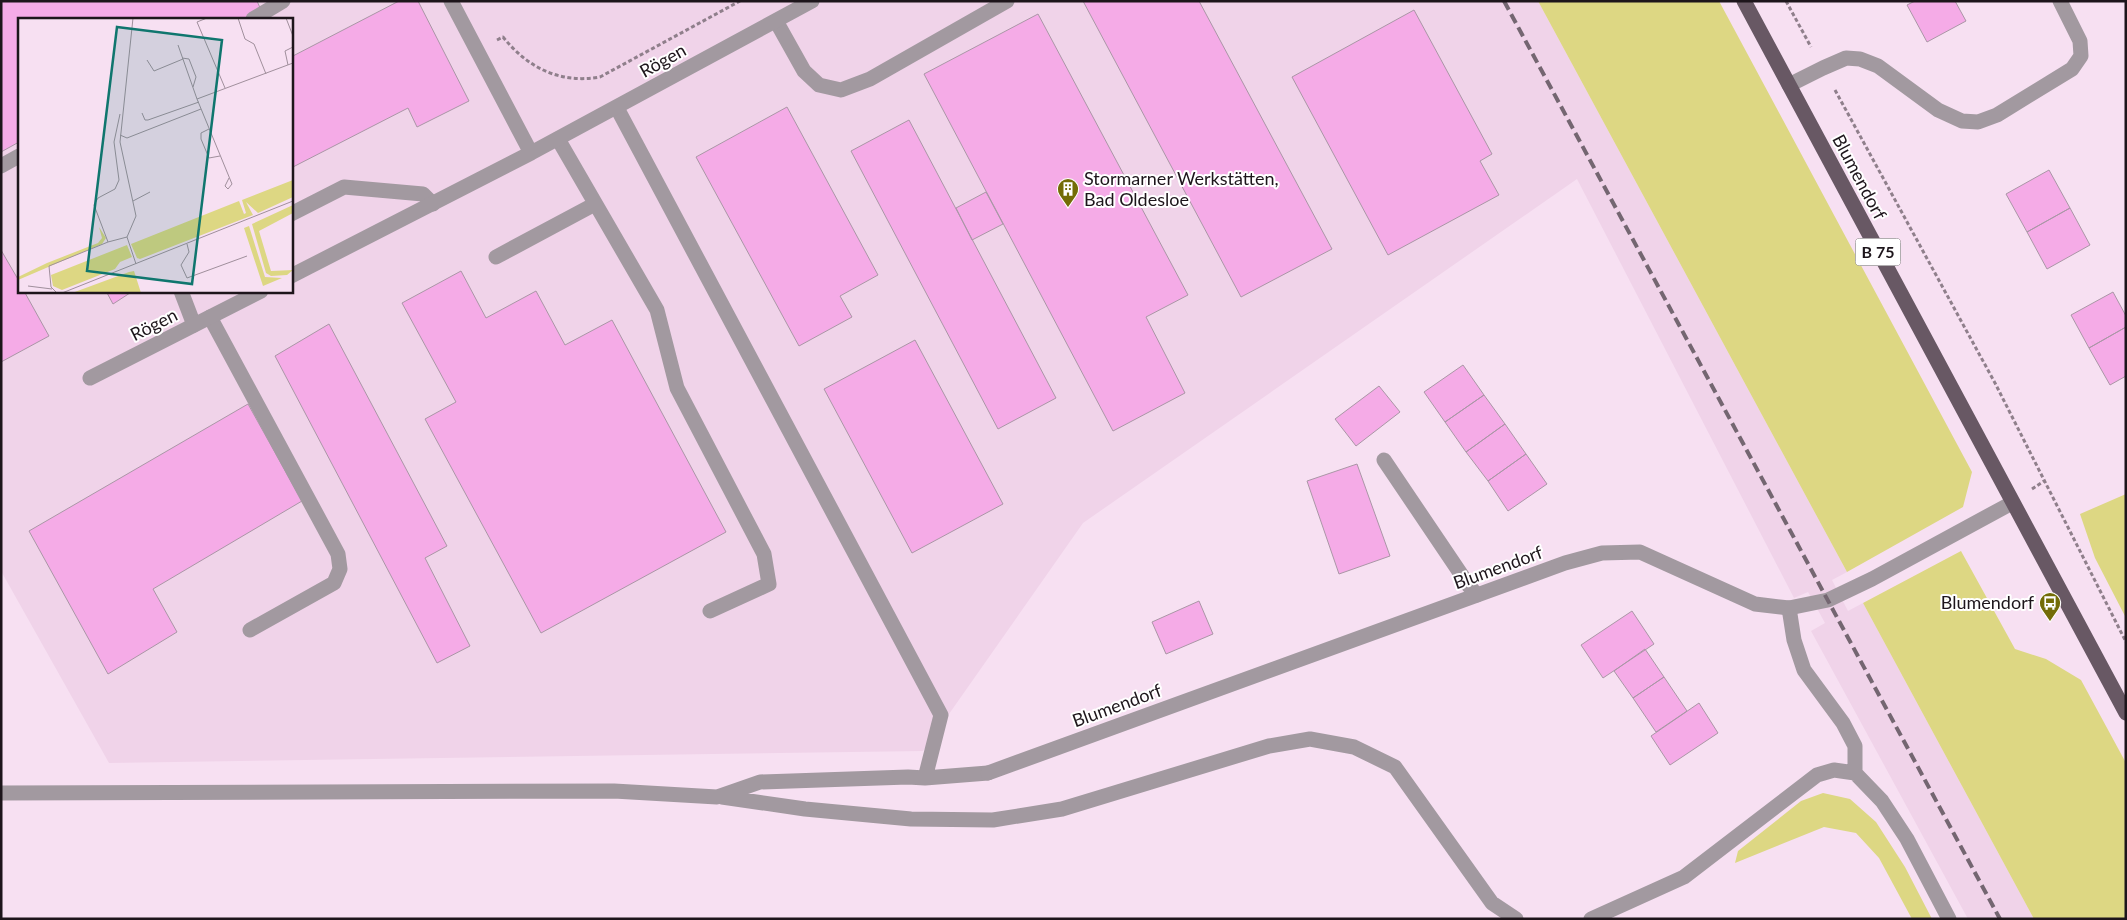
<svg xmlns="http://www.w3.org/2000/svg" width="2127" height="920" viewBox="0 0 2127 920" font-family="Lato,sans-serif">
<rect width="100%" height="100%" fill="#f7e0f2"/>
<path fill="#f0d3e9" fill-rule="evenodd" d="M1 1H1538L1847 572 1832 580 1848 611 1863 603 2034 919H1968L1811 631 1825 623 1808 592 1794 598 1577 179 1083 523 923 751 109 763 1 571ZM19 19H291V291H19Z"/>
<path fill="#ddd783" d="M1538 1H1719L1972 472 1963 507 1847 572Z
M2126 494V618L2095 558 2080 514Z
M1961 551 2015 649 2046 659 2081 680 2126 763V919H2034L1863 603Z
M1823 793 1850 799 1876 822 1905 867 1932 919H1912L1879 858 1856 833 1824 827 1735 863 1738 851 1801 801Z"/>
<path fill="#f5abe7" stroke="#aa96a6" d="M1 1H257L261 10 245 19H19V142L1 152Z
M399 1H418L469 101 417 127 408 108 291 168V57Z
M1083 1H1199L1332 249 1241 297Z
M1915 1H1955L1966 21 1927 42 1907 5Z
M1414 10 1492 154 1480 161 1499 195 1388 255 1292 77Z
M1038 14 1188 295 1146 317 1185 393 1113 431 924 74Z
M787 107 878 275 840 296 852 317 799 346 696 157Z
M909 120 1056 398 998 429 851 151Z
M2049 170 2070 208 2027 232 2006 194Z
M986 192 1003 224 972 240 956 208Z
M2070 208 2090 245 2047 269 2027 232Z
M1 250 19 281V291H24L49 336 1 362Z
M461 271 486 318 536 291 565 345 612 320 726 532 541 633 425 419 456 402 402 303Z
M106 291H133L113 304Z
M2113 292 2126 316V327L2089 348 2071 315Z
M329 324 447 546 425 558 470 646 437 663 275 356Z
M2126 327V376L2110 385 2089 348Z
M915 340 1003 504 912 553 824 389Z
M1463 365 1484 395 1445 422 1424 392Z
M1379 386 1400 412 1356 446 1335 419Z
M1484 395 1505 424 1466 452 1445 422Z
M248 404 302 501 153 589 177 632 108 674 29 531Z
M1505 424 1526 454 1488 481 1466 452Z
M1526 454 1547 484 1508 511 1488 481Z
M1357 464 1390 556 1339 574 1307 481Z
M1199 601 1213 634 1166 654 1152 622Z
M1632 611 1654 644 1603 678 1581 645Z
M1645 649 1664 677 1633 698 1614 671Z
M1664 677 1687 711 1656 732 1633 698Z
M1699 703 1718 733 1670 765 1651 736Z"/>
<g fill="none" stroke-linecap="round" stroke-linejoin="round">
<path stroke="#8f7f8b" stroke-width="3" stroke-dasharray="4 2.5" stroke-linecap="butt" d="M1786 1 1811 47
M497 40 503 37C528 68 560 84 600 77L740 1
M1835 90 1995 383 2126 642
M2032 489 2044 481"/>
<path stroke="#a299a0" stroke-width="15" d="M253 19 283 1
M776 21 804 71 819 85 841 90 870 79 1007 1
M617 108 941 715 925 778
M558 139 657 310 677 388 764 554 769 584 710 611
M1 166 19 156
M291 214 344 187 423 194 433 204
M496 257 595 204
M181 291 194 325
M210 317 338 554 340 569 334 583 250 630
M1384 460 1469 586 1477 595
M1789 608 1794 640 1804 670 1843 723 1855 746V773
M1 793 614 791 717 797 760 782 908 777 925 778 988 773
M722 797 805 809 911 819 993 820 1062 809 1269 746 1310 739 1354 747 1395 767 1492 903 1516 919
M1591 919 1684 877 1817 775 1834 770 1855 773 1882 801 1907 839 1949 919"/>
<path stroke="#a299a0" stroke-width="15" d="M451 1 531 153 812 1
M1789 85 1823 68 1846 58 1860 59 1878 66 1938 110 1962 121 1978 122 1997 115 2072 69 2081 56 2080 41 2060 1
M291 276 531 153
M90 378 261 291
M988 773 1565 563 1602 553 1640 552 1755 604 1789 608 1828 600 1872 579 2012 503"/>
<path stroke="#685864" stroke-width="15" d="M1744 1 2126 713"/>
<path stroke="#746671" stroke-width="4" stroke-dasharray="10 5" stroke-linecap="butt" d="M1504 1 2000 919"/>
</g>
<defs>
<g id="building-pin" transform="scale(1.125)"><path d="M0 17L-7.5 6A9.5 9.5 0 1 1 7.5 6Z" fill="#736c07" stroke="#fff"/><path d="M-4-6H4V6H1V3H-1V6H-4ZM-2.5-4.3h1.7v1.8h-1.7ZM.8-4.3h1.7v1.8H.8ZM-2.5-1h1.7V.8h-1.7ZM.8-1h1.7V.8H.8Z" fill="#fff"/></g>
<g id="bus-pin" transform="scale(1.125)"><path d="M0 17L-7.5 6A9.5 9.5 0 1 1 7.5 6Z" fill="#736c07" stroke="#fff"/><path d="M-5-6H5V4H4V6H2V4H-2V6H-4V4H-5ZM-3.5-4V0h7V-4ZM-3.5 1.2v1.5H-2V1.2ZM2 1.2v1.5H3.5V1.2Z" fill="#fff"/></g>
</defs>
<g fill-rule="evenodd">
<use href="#building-pin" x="1068" y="189"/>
<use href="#bus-pin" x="2050" y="603"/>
</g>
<g text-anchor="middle" stroke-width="4" stroke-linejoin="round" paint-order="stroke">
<rect fill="#fff" stroke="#615b5f" stroke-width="1" x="1855.5" y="238.5" width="45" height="27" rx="4"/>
<g font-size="16" font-weight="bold" fill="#1d151b">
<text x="1878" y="258">B 75</text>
</g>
<g font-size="18" fill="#1d151b" stroke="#fff">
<text transform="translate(663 61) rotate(-29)" y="6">Rögen</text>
<text transform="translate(1859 177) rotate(62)" y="6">Blumendorf</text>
<text transform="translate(154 325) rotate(-27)" y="6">Rögen</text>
<text transform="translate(1498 568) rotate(-20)" y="6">Blumendorf</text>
<text transform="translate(1117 706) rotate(-20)" y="6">Blumendorf</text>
</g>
<g font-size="18" fill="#1d151b" stroke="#fff" text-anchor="start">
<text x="1084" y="185">Stormarner Werkstätten,<tspan x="1084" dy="21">Bad Oldesloe</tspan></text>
<text x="2034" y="609" text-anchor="end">Blumendorf</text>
</g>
</g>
<g transform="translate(18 18)">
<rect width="275" height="275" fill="#f7e0f2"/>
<path d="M275 162V179L240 195 228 184 235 197 122 241 119 240 113 226 221 183 226 196 228 195 224 182ZM275 187V195L241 213 253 253 275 252 269 257 253 258 248 255 234 206ZM231 208 247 259 264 260 245 268 226 210ZM81 209 88 220 84 226 0 262V259L29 245 80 225 84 220ZM109 227 114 239 102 244 97 251 44 272 35 268 33 257ZM116 253 123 275H54L111 254Z" fill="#ddd783"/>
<path fill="none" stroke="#a08f9c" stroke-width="1" d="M115 0 102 124 118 198 109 219 118 246M189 0 179 4 207 70M220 0 227 21 236 26 248 56M268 0 275 18M160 27 179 81M164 40 171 41 178 59 175 69M129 42 136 53 165 41M270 47 267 33 275 29M124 95 127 102H130L181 84M191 111 183 115V121L191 140 202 138M102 117 109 120 183 91M211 160 207 168 210 171 214 166 179 81 275 45M115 183 132 174M90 224 109 219M169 226 171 234 163 247 169 260 229 238M10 268 34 271M39 275 33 269 31 248 90 224 76 187 80 180 97 171 101 162 96 124 102 96M44 275 275 183"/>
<path fill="#0f766e" fill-opacity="0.15" stroke="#0f766e" stroke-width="2.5" d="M99 9 204 22 174 266 69 253Z"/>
<rect width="275" height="275" fill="none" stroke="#1d151b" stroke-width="2.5"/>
</g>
<rect width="2127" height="920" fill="none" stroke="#1d151b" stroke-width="5"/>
</svg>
